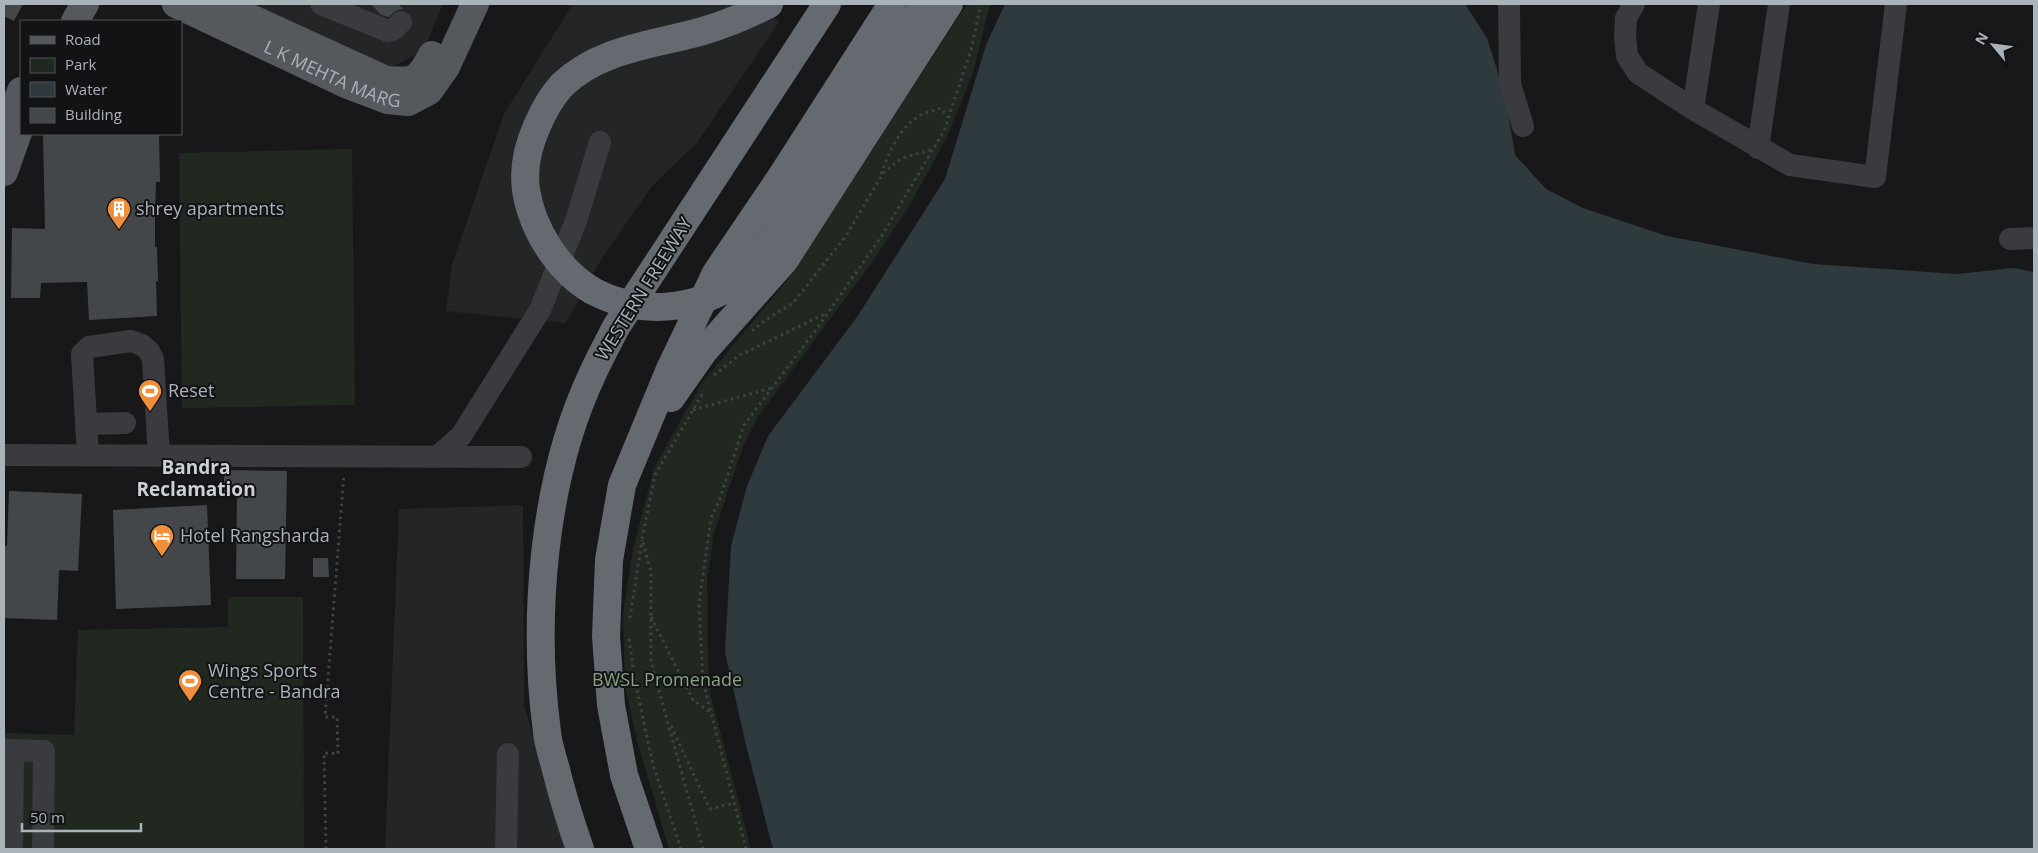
<svg xmlns="http://www.w3.org/2000/svg" width="2038" height="853" viewBox="0 0 2038 853" font-family="'Open Sans',sans-serif">
<rect width="100%" height="100%" fill="#18181a"/>
<path fill="#242527" d="M247 4H443L424 50 385 71Z
M573 4H759L779 22 697 143 652 186 602 258 566 323 446 311 452 265 504 114Z
M523 505 524 705 566 849H385L399 509Z"/>
<path fill="#202820" d="M967 4H990L973 73 947 137 910 205 870 265 757 418 744 444 714 533 707 581 708 659 711 696 751 849H669L637 741 625 686 623 613 633 549 654 468 701 384 789 278Z
M352 149 355 405 182 408 179 153Z
M228 597H303L304 849H4V733L74 735 78 630 228 627Z"/>
<path fill="#2e3a3e" d="M1005 4H1465L1487 38 1505 95 1515 155 1546 189 1583 208 1667 236 1813 264 1957 274 2014 268 2034 272V849H773L746 745 725 652 731 546 747 486 768 436 857 317 945 179 986 45Z"/>
<path fill="#44474a" d="M4 4H23L14 21 4 16Z
M371 4H398L403 9 397 10 388 17 380 14Z
M43 134H159L160 182H156L155 212V247H157L158 281H156L157 316 89 320 87 282 41 283 40 298H11L12 228 45 229Z
M224 470 287 471 285 579H236L237 495H224Z
M9 491 82 494 78 571 59 570 57 620 4 618V546H7Z
M207 505 211 605 116 609 113 510Z
M313 558H328L329 577H313Z"/>
<g fill="none" stroke-linecap="round" stroke-linejoin="round">
<path stroke="#3f4246" stroke-width="3" stroke-dasharray="2.5 4" stroke-linecap="butt" d="M881 174C889 153 898 129 919 116 925 112 934 111 941 108L948 117
M752 331 764 321 793 303 846 236 883 173 902 158 934 149
M714 375 740 355 827 313
M693 410 771 388
M651 617 693 700 710 712
M630 618 642 540
M629 639 635 681 653 765 681 849
M671 726 710 809 734 803
M326 849 324 753 338 754 337 717H325L344 474
M703 849 651 662V572L642 539 655 475 704 391
M746 849 703 681 699 604 711 518 719 501 744 425 818 327 881 237 944 131 971 50 981 4"/>
<path stroke="#393b3f" stroke-width="22" d="M321 4 388 31 394 29 401 22
M1509 4 1510 84 1523 126
M1634 4 1626 18 1625 35 1627 56 1638 73 1693 109 1790 165 1875 177 1896 4
M1693 109 1709 4
M1758 148 1779 4
M2010 239 2034 238
M86 424 125 423
M4 455 521 457
M88 455 82 354 89 347 131 341 142 345 149 351 153 359 159 456
M438 456 461 436 540 310 576 221 600 142
M4 750 44 751 43 849
M12 849 13 751
M506 849 508 754"/>
<g stroke="#55595e" stroke-width="28">
<path id="s1" d="M176 4 348 85 387 100 408 102 429 91 446 67 475 4"/>
<path d="M220 4 386 80C415 82 418 81 432 55"/>
<path d="M75 21 85 4"/>
<path d="M4 132 21 91"/>
<path d="M4 172 21 124"/>
</g>
<path stroke="#656a70" stroke-width="28" d="M671 398 704 351 784 261 949 4
M580 849C570 821 562 794 555 766 552 755 548 743 547 732 532 619 543 479 592 375 599 359 608 343 616 327L827 4
M649 849 624 775 611 705 606 636 609 560 622 485 670 369 716 273 781 177 892 4"/>
<path stroke="#656a70" stroke-width="28" d="M769 4C748 15 726 24 703 31 654 45 601 48 562 85 552 96 543 112 537 126 528 146 523 168 526 190 532 229 558 271 593 291 638 315 696 312 737 281 760 264 786 217 802 192 842 129 883 67 924 4"/>
</g>
<defs>
<g id="building-pin" transform="scale(1.25)"><path d="M0 17L-7.5 6A9.5 9.5 0 1 1 7.5 6Z" fill="#f18e39" stroke="#131315"/><path d="M-4-6H4V6H1V3H-1V6H-4ZM-2.5-4.3h1.7v1.8h-1.7ZM.8-4.3h1.7v1.8H.8ZM-2.5-1h1.7V.8h-1.7ZM.8-1h1.7V.8H.8Z" fill="#fff"/></g>
<g id="stadium-pin" transform="scale(1.25)"><path d="M0 17L-7.5 6A9.5 9.5 0 1 1 7.5 6Z" fill="#f18e39" stroke="#131315"/><path d="M0-5a6.5 5 0 1 0 0 10a6.5 5 0 1 0 0-10ZM-3.5-1.8h7v3.6h-7Z" fill="#fff"/></g>
<g id="hotel-pin" transform="scale(1.25)"><path d="M0 17L-7.5 6A9.5 9.5 0 1 1 7.5 6Z" fill="#f18e39" stroke="#131315"/><path d="M-6-4.5h1.5V1H6V5H4.5V3h-9V5H-6ZM-4 0a1.8 1.8 0 1 1 3.6 0ZM.5 0V-2.5h3Q6-2.5 6 0Z" fill="#fff"/></g>
</defs>
<g fill-rule="evenodd">
<use href="#building-pin" x="119" y="209"/>
<use href="#stadium-pin" x="150" y="391"/>
<use href="#hotel-pin" x="162" y="536"/>
<use href="#stadium-pin" x="190" y="681"/>
</g>
<g text-anchor="middle" stroke-width="4" stroke-linejoin="round" paint-order="stroke">
<g font-size="18" fill="#aab2ba" stroke="#131315">
<text dy="6" stroke="none"><textPath href="#s1" startOffset="172">L K MEHTA MARG</textPath></text>
<text transform="translate(644 289) rotate(-58)" y="6">WESTERN FREEWAY</text>
</g>
<g font-size="18" fill="#aab2ba" stroke="#131315" text-anchor="start">
<text x="136" y="215">shrey apartments</text>
<text x="168" y="397">Reset</text>
<text x="180" y="542">Hotel Rangsharda</text>
<text x="208" y="677">Wings Sports<tspan x="208" dy="21">Centre - Bandra</tspan></text>
</g>
<g font-size="18" fill="#87a582" stroke="#131315">
<text x="667" y="686">BWSL Promenade</text>
</g>
<g font-size="19" font-weight="bold" fill="#cbd0d6" stroke="#131315">
<text x="196" y="474">Bandra<tspan x="196" dy="22">Reclamation</tspan></text>
</g>
</g>
<rect width="2038" height="853" fill="none" stroke="#aab2ba" stroke-width="10"/>
<rect x="20" y="20" width="162" height="115" fill="#131315" stroke="#4f5357"/>
<rect x="30" y="36" width="25" height="8" fill="#55595e" stroke="#4f5357"/>
<text x="65" y="45" font-size="15" fill="#aab2ba">Road</text>
<rect x="30" y="58" width="25" height="15" fill="#202820" stroke="#4f5357"/>
<text x="65" y="70" font-size="15" fill="#aab2ba">Park</text>
<rect x="30" y="82" width="25" height="15" fill="#2e3a3e" stroke="#4f5357"/>
<text x="65" y="95" font-size="15" fill="#aab2ba">Water</text>
<rect x="30" y="108" width="25" height="15" fill="#44474a" stroke="#4f5357"/>
<text x="65" y="120" font-size="15" fill="#aab2ba">Building</text>
<g transform="translate(1993 45) rotate(299)" stroke="#131315" stroke-width="4" paint-order="stroke">
<path d="M0-4L9 19L0 12L-9 19Z" fill="#aab2ba"/>
<text y="-8" font-size="14" font-weight="bold" text-anchor="middle" fill="#aab2ba">N</text>
</g>
<path d="M22 823v8h119v-8" fill="none" stroke="#aab2ba" stroke-width="2.5"/>
<text x="30" y="823" font-size="15" fill="#aab2ba" stroke="#131315" stroke-width="4" paint-order="stroke">50 m</text>
</svg>
